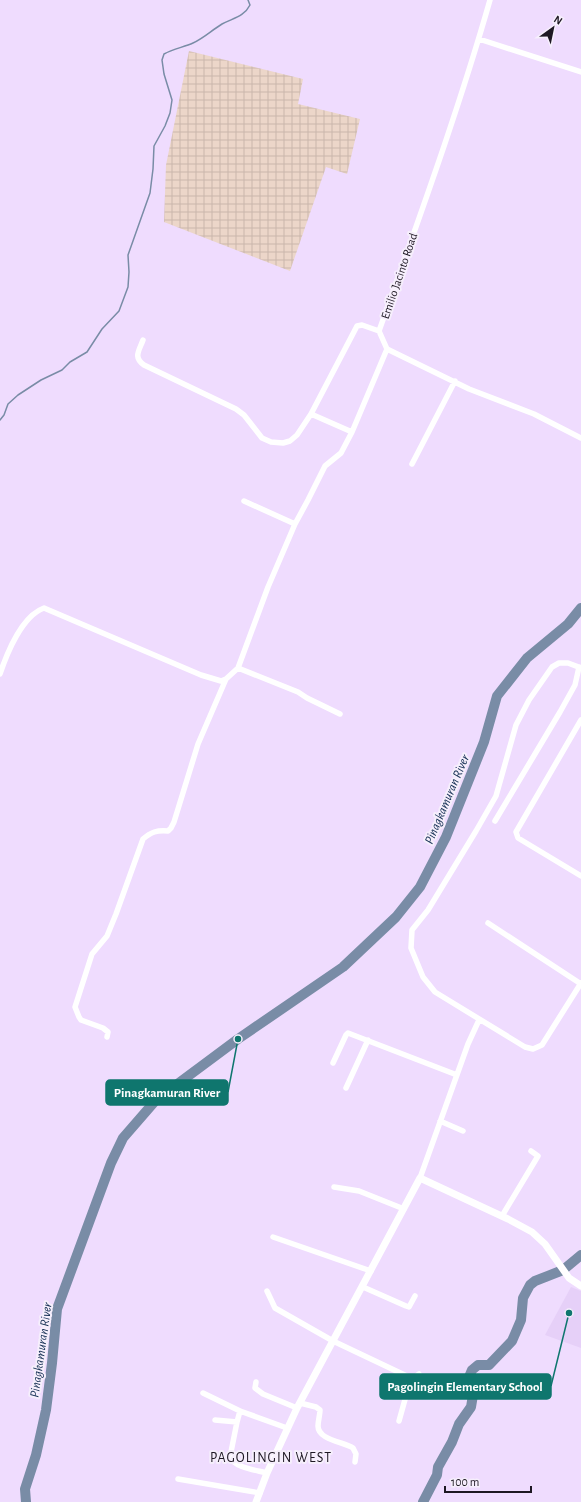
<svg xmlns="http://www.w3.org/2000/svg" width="581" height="1502" viewBox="0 0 581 1502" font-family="'Alegreya Sans',sans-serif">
<defs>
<pattern id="industrial-grid" width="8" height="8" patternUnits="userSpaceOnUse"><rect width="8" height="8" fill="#ecd6c9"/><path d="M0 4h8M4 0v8" fill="none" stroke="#cab7ac"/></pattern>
</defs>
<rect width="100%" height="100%" fill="#efdcfe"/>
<path fill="#e6d0f8" d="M571 1287 581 1291V1348L545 1335Z"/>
<path fill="url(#industrial-grid)" d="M189 51 303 79 298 104 360 119 347 174 326 167 290 271 164 222 166 165Z"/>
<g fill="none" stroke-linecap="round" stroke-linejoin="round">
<path stroke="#798ca6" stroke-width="1.5" d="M0 420 4 415 8 404 18 395 41 380 62 370 70 362 87 352 102 329 119 311 128 287 129 272 128 255 150 193 153 169 154 146 165 126 170 113 172 100 164 74 162 60 164 54C173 49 184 47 193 43 204 38 212 30 222 24 233 18 244 17 250 5L248 0"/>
<path stroke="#798ca6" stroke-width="10" d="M26 1502 25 1489 36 1455 46 1410 52 1363 57 1309 111 1163 123 1138 156 1100 238 1039 343 967 396 917 420 887 446 837 484 742 497 696 527 658 568 624 581 608
M423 1502 437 1475 438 1467 452 1442 459 1424 471 1407 473 1395 469 1377 472 1370 478 1365H489L512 1341 521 1320 523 1298 530 1285 535 1281 563 1270 581 1255"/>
<path stroke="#fff" stroke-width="5.5" d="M490 0C458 112 418 221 379 331L387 349 469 389 534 414 581 438
M479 39 581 72
M143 340C139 351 133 357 144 365L236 409 244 415 262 438 271 442 283 443 290 441 297 435 311 414 357 326 362 325 379 331
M311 414 352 432
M412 464 455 381
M244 501 295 524
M238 668 298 692 307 698 340 714
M581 668 568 663H559L552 667 529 700 516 725 496 796 476 831 428 910 412 930 411 948 423 977 435 992 525 1047 533 1049 542 1045 581 983
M0 674C7 653 22 616 44 608L201 675 221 681 226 679 238 668 268 587 295 524 308 500 325 466 341 453 352 432 387 349
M581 720 516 832 518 838 581 876
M495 821 560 712 575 685 579 667
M488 923 581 984
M107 1037 108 1032 103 1028 81 1020 79 1017 75 1007 92 954 107 936 116 914 143 839C151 832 157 830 168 831L171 828 174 822 198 744 226 679
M333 1063 346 1035 348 1033 457 1075
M346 1088 368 1040
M440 1121 463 1131
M420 1178 468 1044 479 1020
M334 1187 359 1191 404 1209
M502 1216 538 1156 531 1151
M273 1237 371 1271
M363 1287 406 1306 409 1307 415 1296
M267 1291 275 1308 333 1341 411 1378H414L419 1374
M256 1382 255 1388 263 1394 297 1408
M203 1393 240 1411 287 1428
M300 1403 316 1407 320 1410C320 1415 318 1421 318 1426 318 1440 344 1442 353 1448L356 1454 355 1462
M215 1420 237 1422 240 1411
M399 1421 411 1378
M237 1422 230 1457C235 1468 256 1470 267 1473
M178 1479 260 1493"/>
<path stroke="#fff" stroke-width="7" d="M256 1502 267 1473 297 1408 420 1178 508 1219 532 1232 545 1244 569 1278 581 1286"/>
</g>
<g text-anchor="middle" stroke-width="4" stroke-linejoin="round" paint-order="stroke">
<g font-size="12" fill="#1e1823" stroke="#f6effc">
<text transform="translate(399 276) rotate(-71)" y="4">Emilio Jacinto Road</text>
</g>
<g font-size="13" font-style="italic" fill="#112c51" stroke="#f6effc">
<text transform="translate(446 799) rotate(-67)" y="5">Pinagkamuran River</text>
<text transform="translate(40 1350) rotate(-82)" y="5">Pinagkamuran River</text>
</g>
<g font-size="14" letter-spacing="1" fill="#1e1823" stroke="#f6effc">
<text x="271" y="1462">PAGOLINGIN WEST</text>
</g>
</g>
<path fill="none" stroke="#0f766e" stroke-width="1.5" d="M238 1039L228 1092M569 1313L551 1386"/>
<g fill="#0f766e" stroke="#f6effc" stroke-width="1.5">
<circle cx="238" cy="1039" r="4"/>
<circle cx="569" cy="1313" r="4"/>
</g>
<g fill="#0f766e" stroke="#0f766e" stroke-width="1.5">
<rect x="106" y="1080" width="122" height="25" rx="4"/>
<rect x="380" y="1374" width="171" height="25" rx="4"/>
</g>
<g font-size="13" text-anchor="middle" font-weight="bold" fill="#fff">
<text x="167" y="1097">Pinagkamuran River</text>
<text x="465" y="1391">Pagolingin Elementary School</text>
</g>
<g transform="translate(553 28) rotate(33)" stroke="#f6effc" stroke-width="3" paint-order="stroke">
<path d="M0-3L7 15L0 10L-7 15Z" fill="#1e1823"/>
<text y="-6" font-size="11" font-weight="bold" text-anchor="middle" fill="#1e1823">N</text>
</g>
<path d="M445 1486v6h86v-6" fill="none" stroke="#1e1823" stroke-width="2"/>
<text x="451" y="1486" font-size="12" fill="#1e1823" stroke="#f6effc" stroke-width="3" paint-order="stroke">100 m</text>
</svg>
